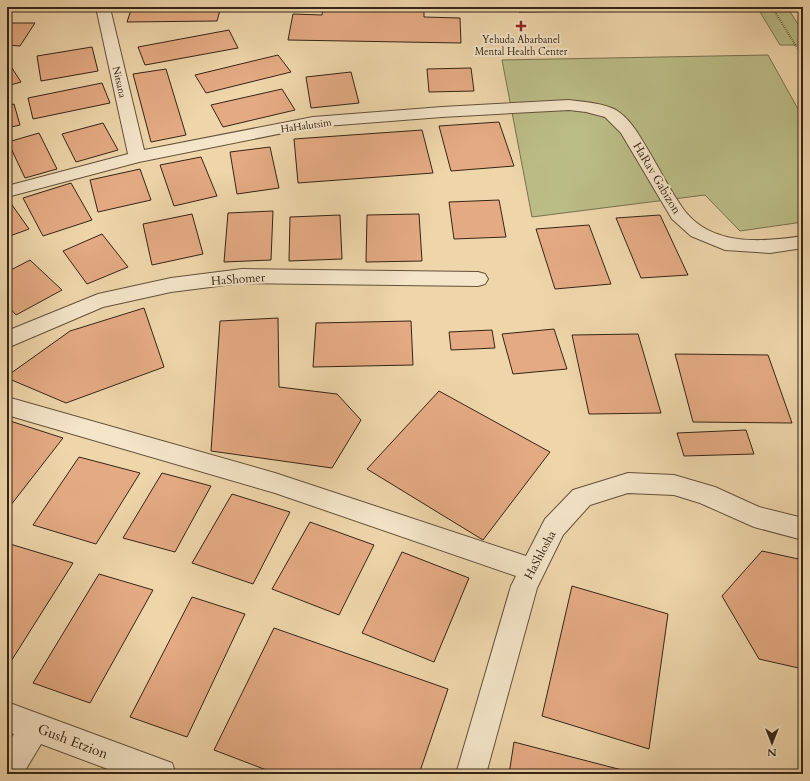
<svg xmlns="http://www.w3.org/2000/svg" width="810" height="781" viewBox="0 0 810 781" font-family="Cardo,serif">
<rect width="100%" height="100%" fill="#eed5aa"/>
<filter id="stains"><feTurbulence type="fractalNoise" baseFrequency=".005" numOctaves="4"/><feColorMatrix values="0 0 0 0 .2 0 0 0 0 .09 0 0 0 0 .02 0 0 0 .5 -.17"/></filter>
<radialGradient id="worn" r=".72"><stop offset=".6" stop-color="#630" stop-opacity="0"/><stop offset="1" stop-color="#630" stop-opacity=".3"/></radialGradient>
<path fill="#bbbd87" stroke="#78714e" d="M757 7H787L803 32V45H780Z
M768 55 803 118V222L740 231 705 195 532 217 502 60Z"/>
<path fill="#e4aa83" stroke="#352514" d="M132 7H221L217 21 127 22Z
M323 7H424V17L460 18 461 43 288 40 293 14 322 15Z
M517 7H599L600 11 519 12Z
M795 7H803V20Z
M7 23H35L20 46 7 45Z
M229 30 238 48 145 65 138 47Z
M92 47 98 71 41 81 37 56Z
M278 55 291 72 206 93 195 75Z
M10 65 21 82 7 86V66Z
M471 68 474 91 429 92 427 69Z
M166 69 186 135 151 142 133 74Z
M351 72 359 103 311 108 306 77Z
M102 83 110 103 33 119 28 98Z
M282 89 295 110 223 127 211 105Z
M14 104 20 125 7 128V106Z
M499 122 514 166 451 171 439 126Z
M103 123 118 150 76 162 62 134Z
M422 130 433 173 298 183 294 139Z
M39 133 57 169 25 178 8 142Z
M270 147 279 188 237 194 230 152Z
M201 157 217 196 174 206 160 165Z
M140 169 151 200 98 212 90 180Z
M71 183 92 220 43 236 23 198Z
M499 200 506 237 454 239 449 202Z
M10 202 29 229 7 237V203Z
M273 211 271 260 224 262 228 213Z
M192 214 203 254 152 265 143 224Z
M419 214 422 261 366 262 367 215Z
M340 215 342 259 289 261 290 217Z
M660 215 688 275 641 278 616 218Z
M589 225 611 284 555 289 536 229Z
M102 234 128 267 87 284 63 251Z
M30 260 62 290 16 315 7 305V272Z
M144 308 164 367 66 403 7 378V376L70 331Z
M278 318 279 387 337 394 361 420 332 468 211 451 220 321Z
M411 321 413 365 313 367 316 323Z
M554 329 567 369 513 374 502 334Z
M492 330 495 348 451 350 449 332Z
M638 334 661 413 589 414 572 335Z
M675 354 768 355 792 423 693 422Z
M439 391 550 452 483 540 367 469Z
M10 421 63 438 7 510V424Z
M746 430 754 454 684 456 677 433Z
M79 457 140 473 96 544 33 525Z
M162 473 211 486 175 552 123 538Z
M232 494 290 512 253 584 192 563Z
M310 522 374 545 339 615 272 589Z
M10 544 73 563 8 666 7 549Z
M762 551 803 560V669L759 659 722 596Z
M402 552 469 578 434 662 362 633Z
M99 574 153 590 90 703 33 683Z
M572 586 668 614 649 749 542 716Z
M192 597 245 614 187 737 130 717Z
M274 628 448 689 419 774H277L214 750Z
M514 742 622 770V774H509Z"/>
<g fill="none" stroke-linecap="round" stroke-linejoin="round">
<g stroke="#63513a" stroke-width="2">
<path id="street" d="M98 7H112L111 12 144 150 313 117 442 107 569 100C584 102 603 103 616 110 631 119 640 137 648 150 660 170 671 192 684 210 712 247 764 242 803 236V248L770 253 725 250 691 236 672 219 621 133 605 117 586 112 569 110 442 117 313 127 139 162 7 197V186L128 154 97 12Z
M242 269 478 272 485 274 488 279 485 284 478 286 242 283 171 292 103 307 7 348V331L98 294 171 278Z
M7 397 275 473 526 556 545 519 573 490 628 473 674 475 715 487 759 507 803 518V540L754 527 700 503 674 495 628 493 590 505 563 535 537 588 486 774H456L511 586 516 576 275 493 7 415Z
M7 702 172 763 176 774H121L41 744 23 774H7V745L14 734 7 732Z"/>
</g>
<path stroke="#352514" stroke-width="2" stroke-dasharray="0.5 1.5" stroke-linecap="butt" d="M772 7 799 51"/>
<use href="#street" fill="#f4e4c8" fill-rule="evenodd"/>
</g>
<path fill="#8f2418" stroke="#f4e4c8" stroke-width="1.5" d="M519 20h4v4h4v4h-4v4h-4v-4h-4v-4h4z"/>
<g text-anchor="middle" stroke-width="4" stroke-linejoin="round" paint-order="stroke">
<g font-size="10" fill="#352514" stroke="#f4e4c8">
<text x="521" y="43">Yehuda Abarbanel<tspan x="521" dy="12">Mental Health Center</tspan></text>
</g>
<g font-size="10" fill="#352514" stroke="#f4e4c8">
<text transform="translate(120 82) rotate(77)" y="4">Nitsana</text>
<text transform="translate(306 125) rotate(-8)" y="4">HaHalutsim</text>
</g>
<g font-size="12" fill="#352514" stroke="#f4e4c8">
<text transform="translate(657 178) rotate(59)" y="4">HaRav Gabizon</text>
<text transform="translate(238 279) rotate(-4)" y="4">HaShomer</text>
<text transform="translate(540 555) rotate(-62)" y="4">HaShlosha</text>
</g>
<g font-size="14" fill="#352514" stroke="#f4e4c8">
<text transform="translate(73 741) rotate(21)" y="5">Gush Etzion</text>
</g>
</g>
<rect width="810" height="781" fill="none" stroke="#eed5aa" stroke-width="24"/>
<rect x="8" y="8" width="794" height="765" fill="none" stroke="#352514" stroke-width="2"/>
<rect x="12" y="12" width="786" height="757" fill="none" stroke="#352514"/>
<g transform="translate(772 743) rotate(180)" stroke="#f4e4c8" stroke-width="3" paint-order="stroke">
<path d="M0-3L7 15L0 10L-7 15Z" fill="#352514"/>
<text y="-6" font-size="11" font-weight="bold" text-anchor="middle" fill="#352514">N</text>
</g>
<rect width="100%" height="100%" filter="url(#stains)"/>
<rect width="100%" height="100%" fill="url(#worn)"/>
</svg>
